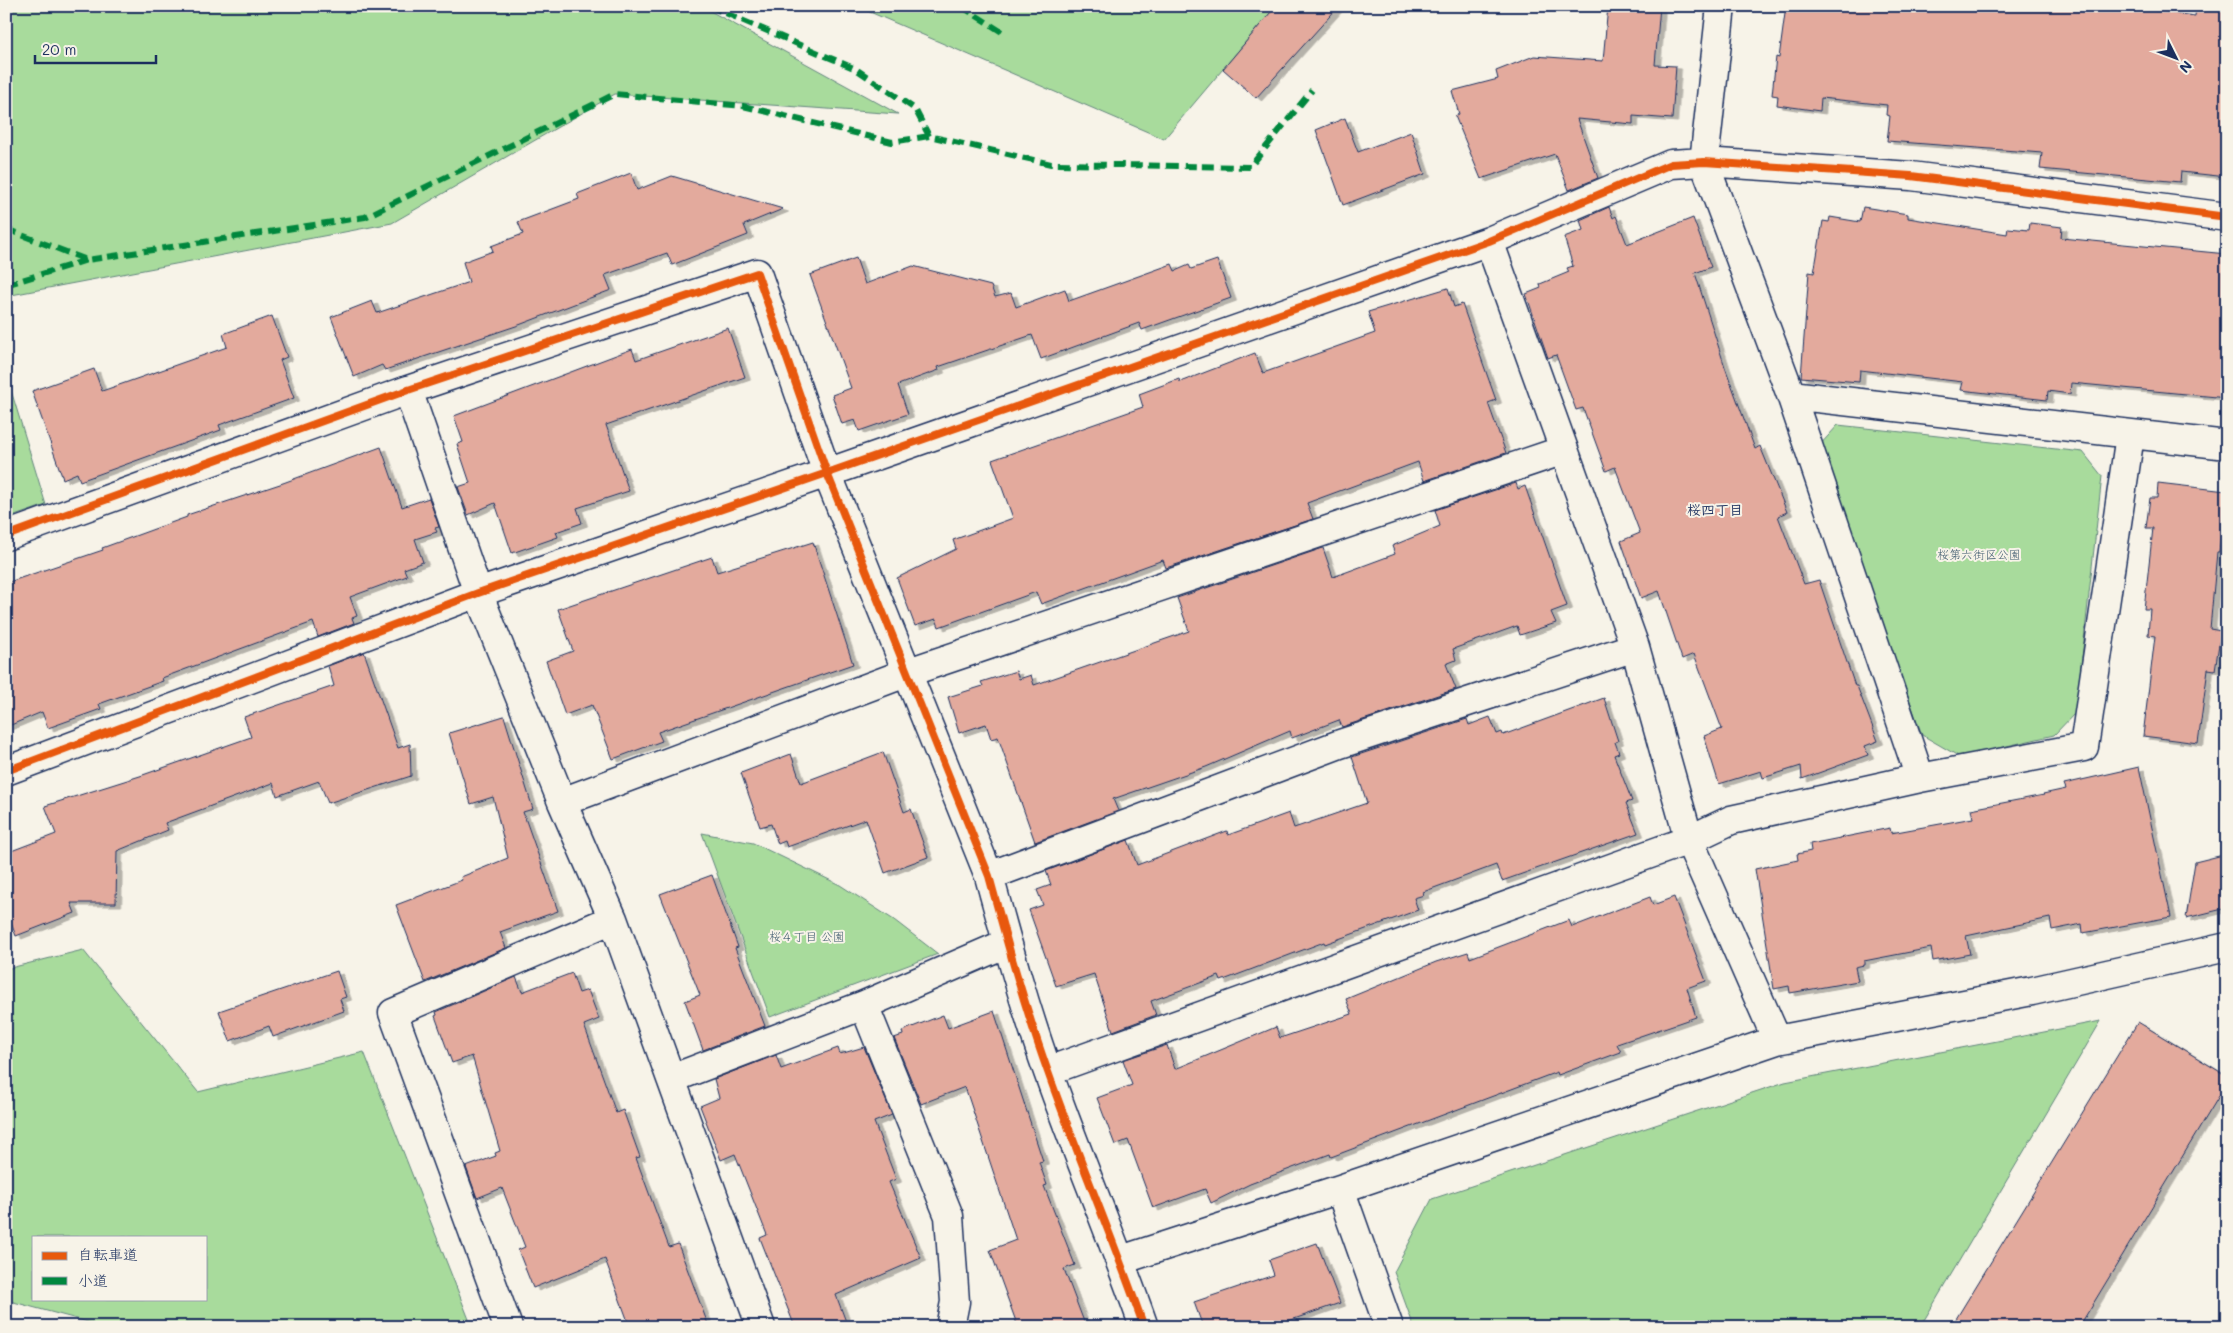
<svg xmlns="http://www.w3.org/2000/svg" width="2233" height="1333" viewBox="0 0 2233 1333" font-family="Mali,'Klee One',sans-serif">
<defs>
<filter id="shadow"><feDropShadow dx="5.5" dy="3" stdDeviation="0" flood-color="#0004"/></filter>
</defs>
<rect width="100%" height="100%" fill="#f7f3e8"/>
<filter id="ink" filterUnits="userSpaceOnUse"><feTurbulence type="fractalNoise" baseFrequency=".02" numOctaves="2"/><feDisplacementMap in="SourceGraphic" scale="10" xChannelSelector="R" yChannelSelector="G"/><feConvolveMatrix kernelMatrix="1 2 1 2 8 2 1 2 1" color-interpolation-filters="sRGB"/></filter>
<g filter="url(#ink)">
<path fill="#a8db9c" stroke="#62857d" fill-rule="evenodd" d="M6 6H701L898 114 615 94 392 223 6 296Z
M856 6H1276L1164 139Z
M6 374 46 505 6 519Z
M1838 425 2083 452 2102 476 2076 712 2054 735 1960 757 1922 735 1819 446Z
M702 833 753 843 840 885 894 920 938 954 770 1017Z
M83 950 198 1092 364 1052 472 1327H94L88 1322 6 1300V969ZM34 1237H206V1299H34Z
M2101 1021 1920 1327H1414L1394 1272 1432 1199 1785 1082Z"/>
<path fill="#e3aa9d" stroke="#1b2f5e" filter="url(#shadow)" d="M1276 6H1339L1256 98 1223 69Z
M1608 6H1660L1655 65 1676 66 1672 119 1633 116V124L1577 119 1598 178 1569 190 1555 154 1481 179 1455 116 1459 114 1452 91 1498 79 1496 71 1534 56 1603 61Z
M1786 6H2116L2195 16 2196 6H2227V177L2181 172 2180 182 2040 169 2042 153 1887 141 1890 116 1886 115 1887 105 1821 98 1820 111 1777 105 1778 96 1772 95 1776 57 1779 58Z
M1345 118 1358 152 1411 132 1425 174 1343 205 1316 130Z
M631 173 637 190 672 176 783 209 744 225 748 235 672 265 667 253 605 275 611 290 519 325 385 370 382 365 354 377 331 317 372 301 377 313 469 282 463 262 493 251 491 246 523 234 518 222 579 199 577 194Z
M1609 207 1613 218 1616 216 1627 244 1693 218 1711 267 1695 273 1725 367 1755 449 1760 446 1787 512 1778 516 1804 584 1819 580 1855 686H1857L1878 741 1865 746 1868 755 1802 779 1801 766 1763 778 1761 771 1719 784 1704 736 1722 729 1694 654 1682 659 1659 591 1641 598 1621 541 1640 533 1615 467 1606 471 1583 408 1576 410 1556 355 1548 358 1526 294 1541 288 1540 284 1569 272 1567 268 1573 266 1564 237 1583 230 1580 220Z
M1863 207 1908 214V218L2007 234 2008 228 2029 230 2030 223 2062 227 2061 238 2227 254V398L2071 383 2070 394 2048 391 2047 400 1961 390 1963 382 1860 370 1859 382 1801 377 1809 272 1814 273 1823 221 1829 222 1830 217 1860 222Z
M856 258 865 284 913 266 991 286 995 297 1011 293 1016 307 1065 289 1069 301 1172 264 1175 271 1189 265 1191 269 1217 260 1231 298 1142 330 1139 323 1041 359 1032 335 938 367 939 370 898 385 908 414 859 431 855 420 842 424 832 395 851 388 810 275Z
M1448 288 1454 307 1462 304 1496 400 1488 403 1506 453 1424 481 1418 462 1307 503 1313 519 1166 568 1163 560 1041 604 1036 592 939 627 936 619 915 626 897 578 956 549 953 540 1013 518 992 460 1143 407 1139 394 1179 379 1180 382 1255 353 1263 373 1375 333 1368 312Z
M272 316 287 357 280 360 294 398 219 425 221 430 80 481 77 473 63 479 32 391 94 369 102 391 227 347 223 334Z
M728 328 745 377 606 425 629 491 577 508 582 523 556 532 558 537 512 553 495 503 468 515 458 487 470 483 457 444 463 442 454 416 632 349 636 360Z
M381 447 402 507 429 498 439 527 435 528 437 532 415 539 423 562 404 569 407 576 350 597 357 616 352 618 354 623 318 637 313 622 162 678 163 681 99 704 101 709 48 728 42 712 6 727V583L103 550 102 548 187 517V515L283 483Z
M1516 483 1518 489 1525 486 1567 606 1551 612 1556 623 1520 635 1517 626 1453 649 1456 660 1446 664 1456 689 1342 727 1339 720 1292 738 1290 731 1206 767 1113 799 1118 811 1035 842 998 737 991 739 986 724 959 733 948 697 983 686 981 682 1016 671 1019 679 1031 675 1034 685 1189 631 1177 598 1323 548 1333 577 1395 554 1392 546 1440 526 1435 510Z
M2158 483 2226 491 2219 552H2217L2210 629 2221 631 2215 670 2208 669 2198 743 2143 736 2155 636 2148 635 2150 609H2144L2153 528H2146L2150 498H2157Z
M813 542 853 664 658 732 662 741 613 759 592 705 565 715 546 661 573 651 558 609 712 557 717 572Z
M364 652 398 748 410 744 411 776 328 803 319 781 277 796 273 783 165 823 168 830 117 851 116 903H71L75 913 16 936 6 910V853L56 834 45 806 140 776 251 737 244 717 334 686 328 666Z
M1604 698 1618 741 1615 742 1619 753 1614 755 1632 801 1626 803 1638 833 1502 881 1496 865 1423 892 1424 895 1414 898 1418 910 1325 944 1324 942 1221 981 1219 976 1151 1001 1156 1015 1113 1031 1094 974 1056 986 1029 910 1043 905 1037 890 1051 885 1046 871 1128 840 1137 865 1227 831 1228 835 1289 813 1294 828 1367 803 1352 757 1467 719 1469 725 1490 717 1497 734 1502 732 1503 735Z
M504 716 533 809 523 812 558 911 500 932 506 948 425 982 396 905 462 880 461 877 508 858 493 797 471 804 449 733Z
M883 752 904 812 911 809 928 857 885 873 866 819 787 847 785 841 778 844 771 824 760 827 741 773 791 754 801 783Z
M2139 767 2171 917 2083 933 2082 924 2052 930 2050 918 1966 936 1970 954 1933 961 1931 948 1864 961V965L1855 967 1858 981 1790 993 1789 986 1774 989 1755 869 1798 860 1797 854 1811 851 1810 844 1890 828 1891 833 1973 818 1971 809 2044 795 2043 794 2066 789 2064 784Z
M2227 854V908L2186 918 2195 862Z
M712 875 738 947 735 948 765 1026 703 1050 685 1001 700 995 660 894Z
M1650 897 1653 905 1674 897 1706 981 1687 988 1696 1017 1617 1044 1621 1052 1558 1075 1557 1072 1331 1157 1330 1154 1250 1184 1211 1203 1205 1189 1153 1208 1128 1140 1115 1145 1097 1098 1132 1085 1123 1060 1167 1045 1175 1069 1276 1027 1280 1038 1352 1014 1346 999 1436 962 1468 952 1470 958 1569 920 1572 927Z
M337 971 346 997 340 999 344 1011 273 1037 269 1026 230 1041 219 1011Z
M572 973 579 993 588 990 599 1019 584 1025 616 1113 623 1110 640 1157 636 1158 669 1247 678 1244 709 1327H630L605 1259 533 1288 518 1250 525 1247 502 1188 477 1198 466 1167 496 1156 495 1153 500 1151 472 1056 452 1063 435 1016 437 1015 436 1012 516 977 522 992Z
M994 1011 1043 1161 1039 1162 1047 1185 1044 1186 1075 1265 1064 1269 1086 1327H1018L990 1250 1016 1240 965 1087 921 1104 894 1038 903 1035 902 1031 943 1015 948 1028Z
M2138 1022 2227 1076V1083L2079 1327H1951Z
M864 1047 892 1115 874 1122 896 1179 889 1182 921 1258 836 1295 848 1327H795L760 1238 767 1235 735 1154 721 1160 700 1106 719 1098 714 1079 776 1055 781 1069 838 1048 840 1054Z
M1317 1243 1340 1303 1271 1327H1203L1194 1302 1274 1275 1269 1260Z"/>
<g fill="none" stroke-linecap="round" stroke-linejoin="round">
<g stroke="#1b2f5e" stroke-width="31">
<path id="street" d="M1721 6 1704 162 1791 395 1920 778
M1489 241 1635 647 1689 840 1777 1040
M408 390 478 593 562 802 613 919 761 1327
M1791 395 2227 445
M6 536 408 390 757 273 827 473 478 593 6 771
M562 802 906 673 1564 450
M989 876 1340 744 1635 647
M864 1005 949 1216 955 1302 950 1327
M1048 1071 1689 840 1731 820 1920 778 2084 747 2130 435
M671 1079 864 1005 1007 943
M1340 1189 1389 1327
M1121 1260 1340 1189 1777 1040 2032 991 2227 947
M508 1327 393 1013 613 919
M1144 1327C1114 1241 1078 1157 1048 1072 1025 1008 1007 942 989 876L827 473 1489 241 1671 164 1704 162 1911 176 2227 217"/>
</g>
<use href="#street" stroke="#f7f3e8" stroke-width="28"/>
<path stroke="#00873e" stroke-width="6" stroke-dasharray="12 6" stroke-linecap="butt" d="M709 6 856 69 915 109 929 136
M961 6 1002 32
M6 229 87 260 365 217 615 94 743 106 892 142 929 136 1051 164 1250 167 1312 90
M6 285 87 260"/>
<g stroke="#f7f3e8" stroke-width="11">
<path id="cycleway" d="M6 536 408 390 757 273 827 473 478 593 6 771
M1144 1327C1114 1241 1078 1157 1048 1072 1025 1008 1007 942 989 876L827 473 1489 241 1671 164 1704 162 1911 176 2227 217"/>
</g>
<use href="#cycleway" stroke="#e8590c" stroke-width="8"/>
</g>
</g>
<g text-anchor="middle" stroke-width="4" stroke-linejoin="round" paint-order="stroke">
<g font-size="12" fill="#3e5a6e" stroke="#f7f3e8">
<text x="1979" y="559">桜第六街区公園</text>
<text x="807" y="941">桜４丁目 公園</text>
</g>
<g font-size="14" font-weight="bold" fill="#1b2f5e" stroke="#f7f3e8">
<text x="1715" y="515">桜四丁目</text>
</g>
</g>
<rect width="2233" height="1333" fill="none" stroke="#f7f3e8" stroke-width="25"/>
<rect x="12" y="12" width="2208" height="1308" fill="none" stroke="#1b2f5e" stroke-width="2" filter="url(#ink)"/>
<rect x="32" y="1236" width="175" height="65" fill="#f7f3e8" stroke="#9fa5b1"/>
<rect x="42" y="1252" width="25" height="8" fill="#e8590c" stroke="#9fa5b1"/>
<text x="78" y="1260" font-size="15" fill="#1b2f5e">自転車道</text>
<rect x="42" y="1277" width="25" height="8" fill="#00873e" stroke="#9fa5b1"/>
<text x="78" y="1286" font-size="15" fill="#1b2f5e">小道</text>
<g transform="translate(2176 58) rotate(132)" stroke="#f7f3e8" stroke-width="4" paint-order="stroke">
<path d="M0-4L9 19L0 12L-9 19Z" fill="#1b2f5e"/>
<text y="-8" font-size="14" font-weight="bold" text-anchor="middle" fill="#1b2f5e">N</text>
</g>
<path d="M35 55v8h121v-8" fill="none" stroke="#1b2f5e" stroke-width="2.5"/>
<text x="42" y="55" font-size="15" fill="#1b2f5e" stroke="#f7f3e8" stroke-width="4" paint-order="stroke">20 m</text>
</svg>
